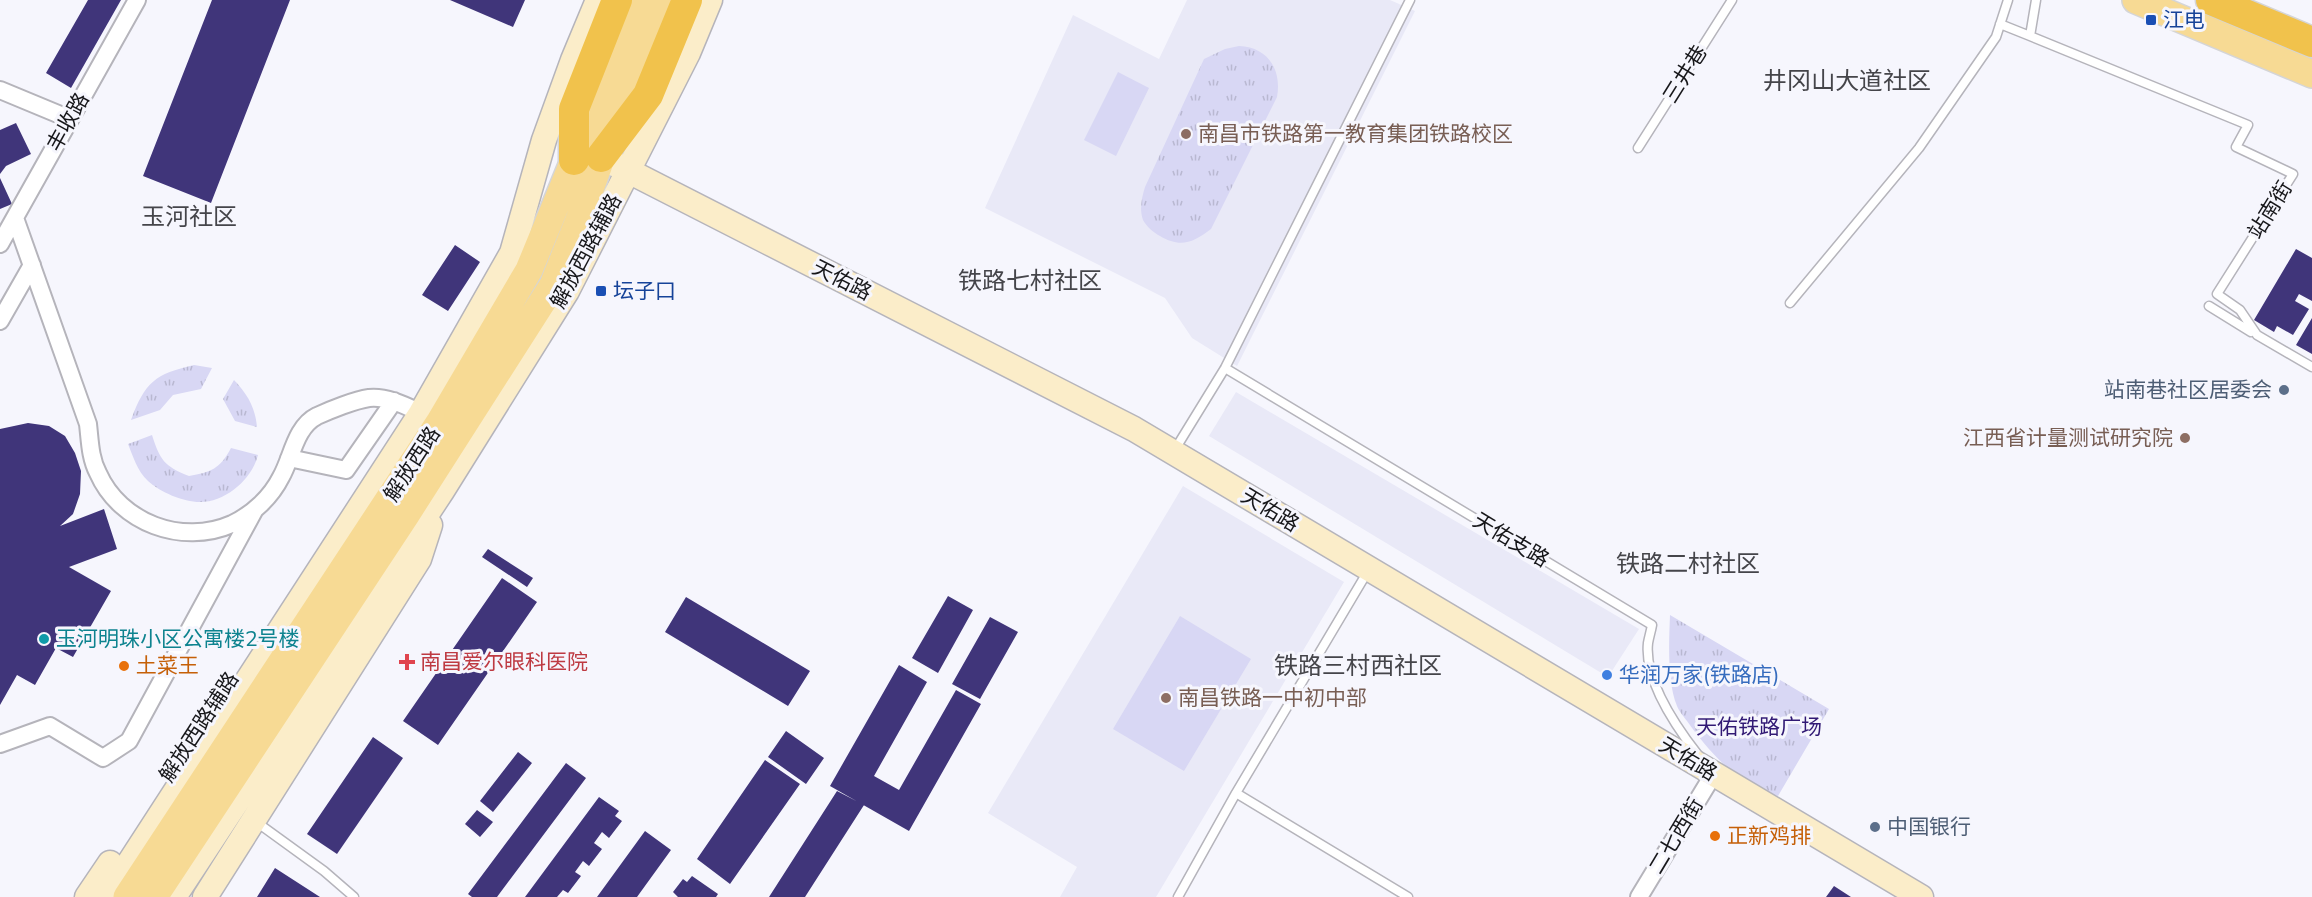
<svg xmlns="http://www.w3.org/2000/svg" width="2312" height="897" viewBox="0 0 2312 897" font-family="Mulish,'Noto Sans SC',sans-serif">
<defs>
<pattern id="grass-tufts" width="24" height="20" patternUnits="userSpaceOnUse" patternTransform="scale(1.5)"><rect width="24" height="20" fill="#d8d7f4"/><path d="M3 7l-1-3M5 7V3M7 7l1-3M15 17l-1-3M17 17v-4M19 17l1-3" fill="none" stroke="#b9b8d1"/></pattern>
</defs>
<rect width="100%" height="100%" fill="#f6f6fd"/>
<path fill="#e9e9f7" d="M1187 0H1390L1415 11 1237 366 1192 338 1165 298 985 208 1073 15 1159 59Z
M1236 392 1639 629 1608 677 1209 436Z
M1183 486 1344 582 1156 897H1060L1077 867 988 813Z"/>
<path fill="url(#grass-tufts)" d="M1239 46C1268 47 1282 70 1277 97L1211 229C1193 243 1180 248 1160 236 1154 233 1146 226 1143 220 1139 209 1142 197 1145 187L1204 59 1225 49Z
M194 365 212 368 201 389 173 395 160 410 131 420C145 382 155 374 194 365Z
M234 380C248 395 255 407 257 427L235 421 223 399Z
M152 435C160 460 164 466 189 476 211 472 220 469 231 448L258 455C252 479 226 502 200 502 183 502 160 492 148 481 137 471 133 456 128 444Z
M1670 615 1829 709 1778 796C1740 787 1709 752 1687 721 1684 717 1679 711 1677 706 1667 682 1669 641 1670 615Z"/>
<path fill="#d8d7f4" d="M1118 72 1149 88 1116 156 1084 140Z
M1180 616 1251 659 1184 771 1113 729Z"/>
<path fill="#40357a" d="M88 0H121L71 88 46 73Z
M212 0H290L211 203 143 176Z
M450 0H525L513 27Z
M16 123 31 154 6 166 0 174V130Z
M0 178 12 204 0 209Z
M455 245 480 262 448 311 422 295Z
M2296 249 2312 258V301L2299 294 2295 301 2309 309 2293 335 2277 326 2274 332 2254 320Z
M2312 318V354L2296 345Z
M28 423 49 426 65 436 75 453 81 471 80 494 73 514 60 526 104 509 117 549 69 567 111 591 73 657 56 648 35 685 17 675 0 705V429Z
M488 549 533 578 527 587 482 557Z
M502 578 537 602 438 745 403 721Z
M948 596 973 610 938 673 912 658Z
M686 597 810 671 788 706 665 632Z
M990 617 1018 632 980 699 952 684Z
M899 665 927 682 874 776 899 790 956 690 981 704 909 831 830 786Z
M786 731 824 758 806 784 768 757Z
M373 737 403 758 337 854 307 834Z
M518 752 532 763 493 812 480 801Z
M765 760 800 784 730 884 697 859Z
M566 763 586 778 497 897H472L468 894Z
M837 791 864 805 805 897H769Z
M599 797 619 811 615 816 622 821 609 838 602 832 594 843 602 849 589 866 583 861 575 872 581 876 568 893 563 890 557 897H525Z
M477 810 493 822 480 837 465 824Z
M645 831 671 850 637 897H597Z
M275 868 320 897H257Z
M692 876 718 894 716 897H678L673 892 683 879 687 882Z
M1834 886 1851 897H1826Z"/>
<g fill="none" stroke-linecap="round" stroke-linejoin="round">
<g stroke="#b5b4bb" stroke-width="11">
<path id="lane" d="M2036 0 2030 36 2248 125 2236 147 2293 174 2217 294 2240 310 2257 335 2312 367
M2000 24 2030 36
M1638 148 1732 0
M1790 303 1919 148 1996 37 2008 0
M2209 306 2251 332
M1225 368 1652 625C1651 631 1649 637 1648 643 1644 680 1677 728 1698 755
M1174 451 1225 368 1410 0
M1236 793 1408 897
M255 821 324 871 354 897
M1178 897 1236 793 1368 571"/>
</g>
<g stroke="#b5b4bb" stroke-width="20">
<path id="street" d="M0 90 70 119
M15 218 88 424C90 441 90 458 98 473 120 523 182 546 232 524 253 514 271 497 281 477 292 458 295 427 317 416 330 410 355 400 369 398 387 396 406 406 421 413
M0 244 137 0
M0 321 32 265
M289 458 346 470 394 401
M0 744 50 726 103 758 129 741 254 511
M1639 897 1713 775"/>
</g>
<g stroke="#b5b4bb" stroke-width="27">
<path id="secondary" d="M601 157 1134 429 1921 897
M87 897 110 863
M107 897 421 413 512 253 544 140 573 60 598 0
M174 897 442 491 567 291 688 53 710 0
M205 897 419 559 430 525"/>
</g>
<g stroke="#d5d5d6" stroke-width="30">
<path id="primary" d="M2136 0 2312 74
M127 897 439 423 529 270 640 0
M154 897 406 515 553 285 579 220 626 89 661 0"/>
</g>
<g stroke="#d5d5d6" stroke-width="33">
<path id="highway" d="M2211 0 2312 42
M601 157 648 95 687 0
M574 160V109L617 0"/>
</g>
<use href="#lane" stroke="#fff" stroke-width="8"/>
<use href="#street" stroke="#fff" stroke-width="16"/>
<use href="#secondary" stroke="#fbedc9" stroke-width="24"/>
<use href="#primary" stroke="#f7da94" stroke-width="27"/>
<use href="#highway" stroke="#f1c24c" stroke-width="30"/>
</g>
<g fill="#1a4fb4" stroke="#f6f6fd" stroke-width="2">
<rect x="2145" y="14" width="12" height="12" rx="3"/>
<rect x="595" y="285" width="12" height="12" rx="3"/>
</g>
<g fill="#8d6e63" stroke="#f6f6fd" stroke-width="2">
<circle cx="1186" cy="134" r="6"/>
<circle cx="2185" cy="438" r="6"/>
<circle cx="1166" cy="698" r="6"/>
</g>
<g fill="#5c6f8a" stroke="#f6f6fd" stroke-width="2">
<circle cx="2284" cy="390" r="6"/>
<circle cx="1875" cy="827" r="6"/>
</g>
<circle fill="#0f9aa8" stroke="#f6f6fd" stroke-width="2" cx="44" cy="639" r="6"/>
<path fill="#e0444e" stroke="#f6f6fd" stroke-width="2" d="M404 653h6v6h6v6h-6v6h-6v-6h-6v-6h6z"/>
<g fill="#e8710a" stroke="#f6f6fd" stroke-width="2">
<circle cx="124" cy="666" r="6"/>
<circle cx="1715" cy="836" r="6"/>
</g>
<circle fill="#3f7fe0" stroke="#f6f6fd" stroke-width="2" cx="1607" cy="675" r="6"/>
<g text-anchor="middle" stroke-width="6" stroke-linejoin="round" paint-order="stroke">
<g font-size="21" fill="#164399" stroke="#f6f6fd" text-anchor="start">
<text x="2163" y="27">江电</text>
<text x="613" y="298">坛子口</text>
</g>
<g font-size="21" fill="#17171a" stroke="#f6f6fd">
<text transform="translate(1685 74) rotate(-58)" y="7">三井巷</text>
<text transform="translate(68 122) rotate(-61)" y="7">丰收路</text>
<text transform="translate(2270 210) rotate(-58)" y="7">站南街</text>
<text transform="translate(586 251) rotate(-62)" y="7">解放西路辅路</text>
<text transform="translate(842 280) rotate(27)" y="7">天佑路</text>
<text transform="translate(412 464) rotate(-57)" y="7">解放西路</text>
<text transform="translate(1270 510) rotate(31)" y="7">天佑路</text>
<text transform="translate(1511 540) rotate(31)" y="7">天佑支路</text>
<text transform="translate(199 727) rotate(-57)" y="7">解放西路辅路</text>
<text transform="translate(1688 759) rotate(31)" y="7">天佑路</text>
<text transform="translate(1676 836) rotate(-59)" y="7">二七西街</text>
</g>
<g font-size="21" fill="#785e54" stroke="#f6f6fd" text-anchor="start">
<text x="1198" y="141">南昌市铁路第一教育集团铁路校区</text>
<text x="2173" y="445" text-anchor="end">江西省计量测试研究院</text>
<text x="1178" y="705">南昌铁路一中初中部</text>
</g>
<g font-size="21" fill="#4e5e75" stroke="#f6f6fd" text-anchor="end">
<text x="2272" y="397">站南巷社区居委会</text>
<text x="1887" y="834" text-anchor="start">中国银行</text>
</g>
<g font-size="21" fill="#0d838f" stroke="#f6f6fd" text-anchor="start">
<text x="56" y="646">玉河明珠小区公寓楼2号楼</text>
</g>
<g font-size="21" fill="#be3a42" stroke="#f6f6fd" text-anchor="start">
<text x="420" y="669">南昌爱尔眼科医院</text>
</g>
<g font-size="21" fill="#c56008" stroke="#f6f6fd" text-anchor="start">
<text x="136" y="673">土菜王</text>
<text x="1727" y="843">正新鸡排</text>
</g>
<g font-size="21" fill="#366cbe" stroke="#f6f6fd" text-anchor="start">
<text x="1619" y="682">华润万家(铁路店)</text>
</g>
<g font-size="21" fill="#311974" stroke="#f6f6fd">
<text x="1759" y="734">天佑铁路广场</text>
</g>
<g font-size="24" fill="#45454a" stroke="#f6f6fd">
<text x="1847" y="89">井冈山大道社区</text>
<text x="189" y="225">玉河社区</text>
<text x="1030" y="289">铁路七村社区</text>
<text x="1688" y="572">铁路二村社区</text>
<text x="1358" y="674">铁路三村西社区</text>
</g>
</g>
</svg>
